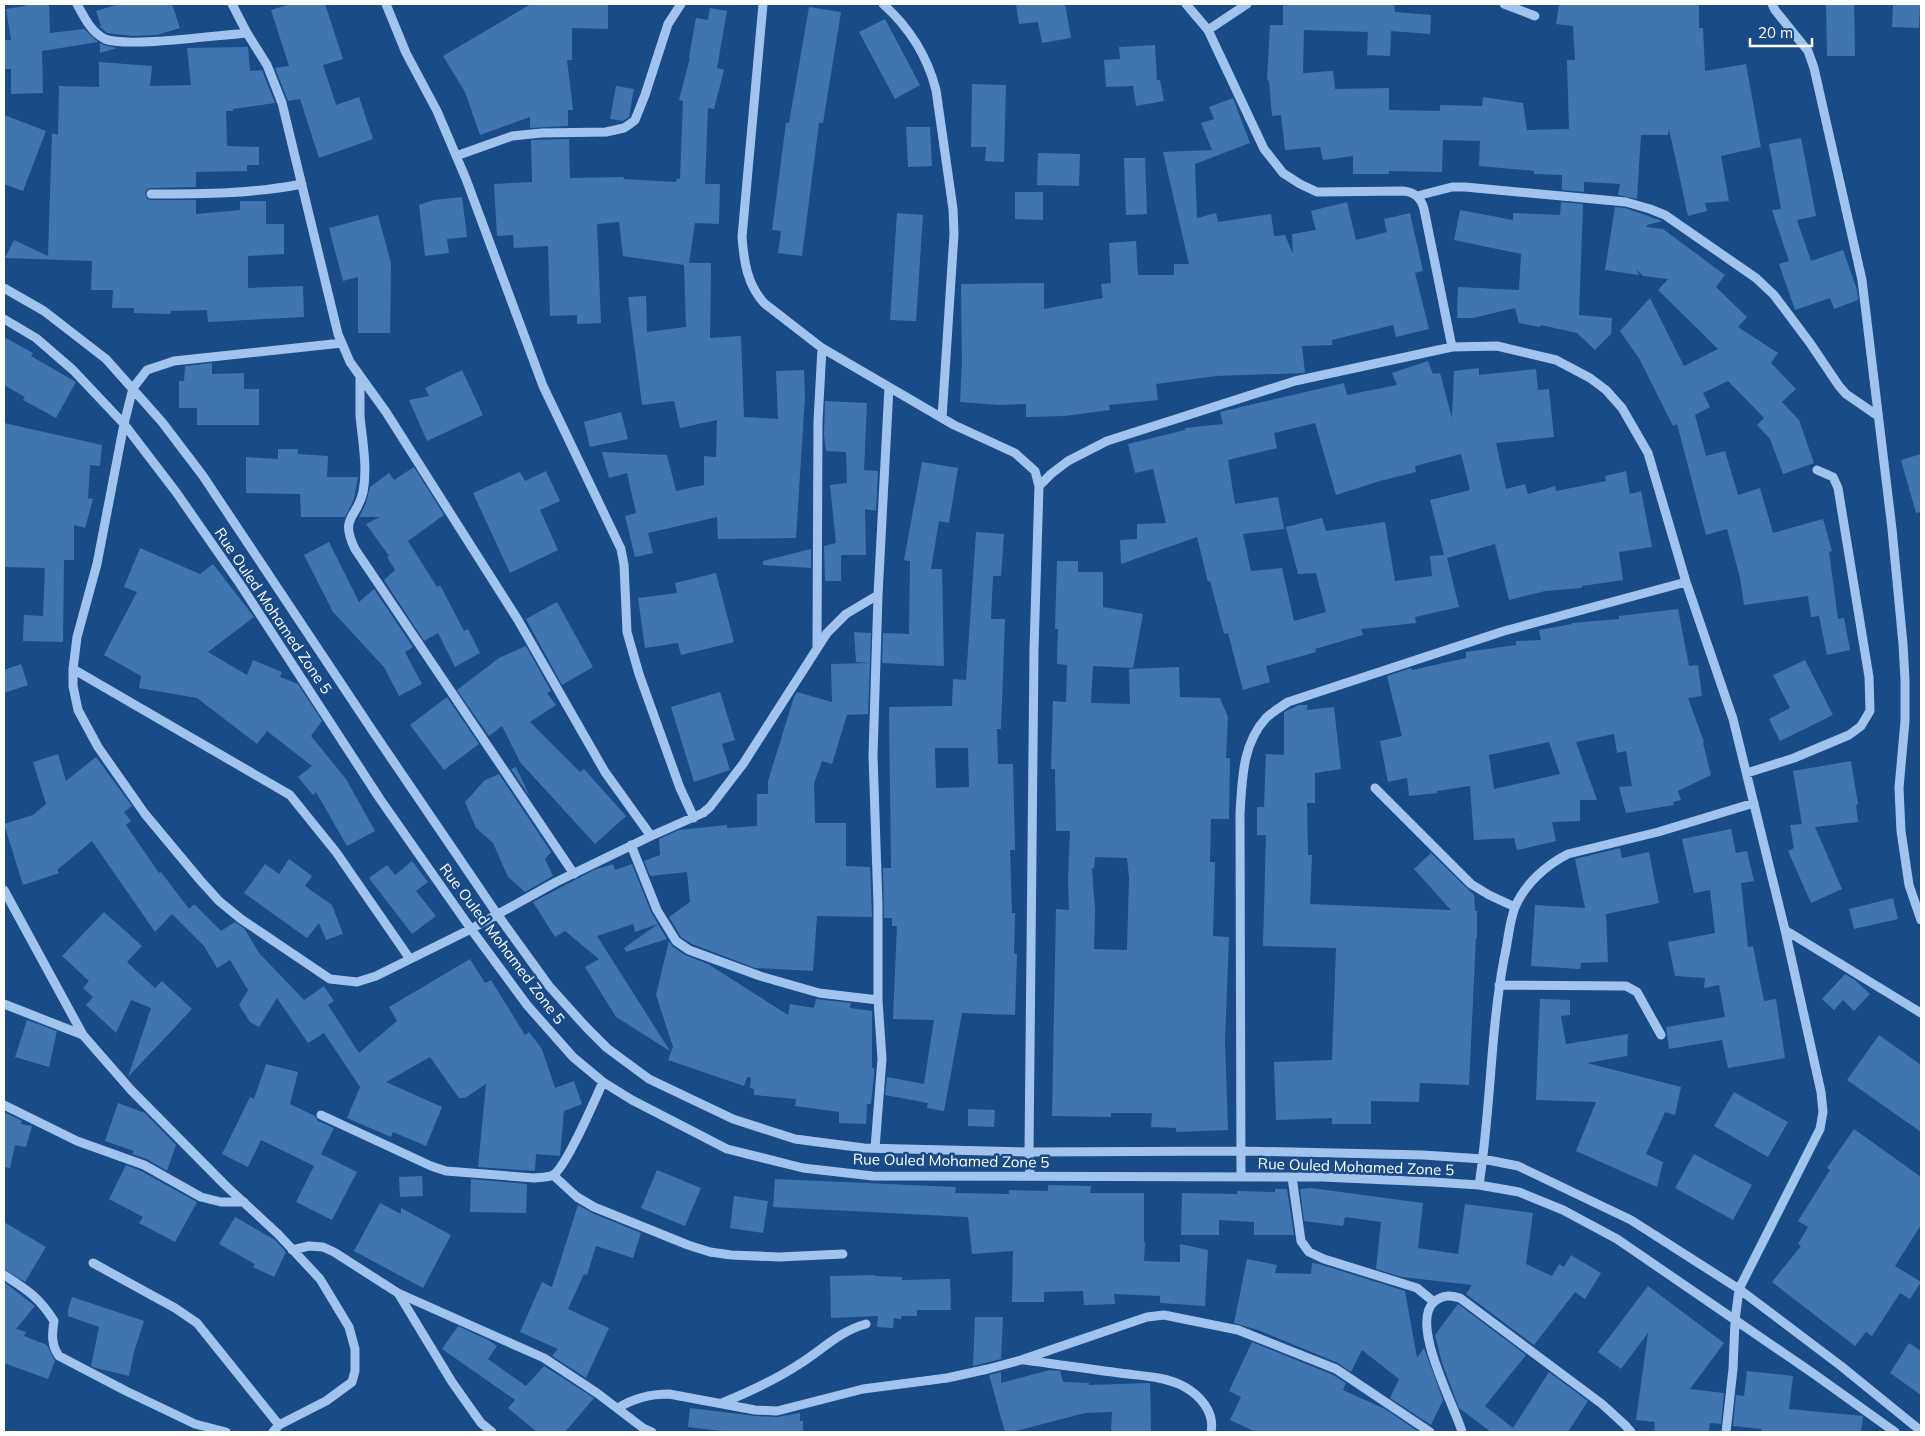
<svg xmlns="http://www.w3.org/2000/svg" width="1925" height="1436" viewBox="0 0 1925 1436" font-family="Mulish,sans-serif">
<rect width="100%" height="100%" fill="#194b87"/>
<path fill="#4175b0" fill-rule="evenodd" d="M25 4H49L50 33 84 29 98 42 42 51 43 93 11 94V69H4V40H11L6 9 25 6Z
M119 4H172L180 28 157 35 132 36 107 33 99 26H101L96 11Z
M291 4H325L343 59 323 65 336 105 359 97 373 139 319 158 300 99 288 101 275 68 289 66 271 10Z
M531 4H608V29L572 28V60H567L573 110H568V126L530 128V117L480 135 465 92 443 56Z
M1016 4H1065L1071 38 1042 43 1038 22 1019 24Z
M1283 4H1394L1395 12 1431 15 1430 34 1391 31 1390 56 1367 55 1368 32 1304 30 1303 73 1333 71 1335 89 1389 88V110L1440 111V105L1482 106 1483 97 1523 103 1527 130 1569 129 1567 60H1575L1573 26 1556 24 1559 4H1699V28H1703L1705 71 1746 64 1761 147 1721 156 1729 201 1705 203 1707 211 1688 216 1669 129 1668 135H1641L1637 199 1618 195 1620 184 1584 182V192L1562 190V175L1534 174V171L1479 166 1480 141 1443 140 1442 172 1389 171V174H1353V156L1323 160 1320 147 1285 150 1281 115 1272 116 1269 81 1267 80 1270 25H1283Z
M1826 4H1854L1855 56H1827Z
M1893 4H1920L1919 28 1892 27Z
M809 7 841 12 823 123H819L802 256 778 253 781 231 772 230 786 123H789Z
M710 8 727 11 717 68 724 70 714 109 708 108 705 184H720L719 224 695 223 689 263H711L710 338 741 336 744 417 778 419 776 371 804 370 805 396 796 538 718 539 717 517 648 533 653 553 635 557 625 516 636 513 627 473 609 478 602 452 667 455 676 491 704 485V456L716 457 717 420 680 428 674 401 642 405 628 297 646 296 647 332 686 327 684 265 623 256 619 222 597 224 601 323 577 324V315L550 316 548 246 514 248 513 235 497 236 494 184 532 182 531 140 569 139 570 178 623 177 624 179 676 182 677 178 680 179 683 101 679 100 690 58 689 57 696 18 708 20Z
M885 19 920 85 895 99 859 32Z
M100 43 104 45 117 48 100 53Z
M1155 45 1157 80H1160L1164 101 1136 106 1133 86 1106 87 1104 60 1120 59 1119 47Z
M248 47 250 71 262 70 275 103 233 109V111H226L227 146 259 147V165H247V171L196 172V187L151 188 146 190 145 194 147 199 151 200H196V214L240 210V201H266V224H284V254L248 256V288L303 286 304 317 208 322 207 310 171 311 170 314 134 313V308H112L113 290H91L92 261 5 258 14 240 48 256 52 133 58 135 59 86 99 87V62L152 66 150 86 191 85 187 48Z
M972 84 1006 85 1004 162 985 161 986 147H971Z
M616 86 634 89 629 117 623 121 610 119Z
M1233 98 1250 143 1195 164 1197 218 1216 213 1218 222 1271 214 1274 236 1285 235 1293 254 1292 234 1316 230 1311 211 1347 202 1356 240 1387 232 1384 219 1410 213 1423 271 1415 273 1429 329 1396 337 1393 325 1332 340V345L1302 346 1305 373 1216 376 1156 384 1158 400 1109 405 1110 410 1065 416 1026 417V404L999 405 960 402 962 363 961 284 1044 283V309L1103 298 1101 284 1111 283 1109 243 1136 241 1138 275H1174V264H1189L1163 152 1212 150 1201 123 1214 119 1209 107Z
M4 115 46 131 23 191 4 184Z
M906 127H930L932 166 908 167Z
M1801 138 1816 216 1797 220 1811 261 1843 250 1857 290 1858 300 1834 309 1830 298 1795 310 1779 264 1789 261 1772 210 1781 209 1769 144Z
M1038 153 1080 154 1079 186 1037 185Z
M1124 158H1145L1147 214 1126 215Z
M1015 192H1043V220L1015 219Z
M462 197 467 237 447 239 449 253 425 256 419 205 434 200Z
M1561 202 1583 204 1579 315 1612 318 1611 334 1595 350 1577 333 1541 325 1540 327 1519 323 1515 308 1473 318H1457L1458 287 1519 290 1521 254 1454 240 1460 210 1513 220V213L1560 215Z
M1615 207 1625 208 1662 221H1663L1647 225V227L1663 229 1725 275 1716 287 1747 317 1738 327 1778 353 1771 363 1796 389 1782 402 1799 420 1814 463 1783 474 1770 439 1757 425 1764 418 1728 381 1703 393 1710 407 1695 415 1706 456 1725 451 1738 495 1760 488 1773 533 1823 519 1832 551 1829 552 1838 619 1844 618 1850 650 1827 655 1819 616 1811 617 1808 596 1744 605 1740 578 1727 529 1706 535 1677 424 1673 426 1640 360 1620 331 1650 298 1684 366 1718 349 1658 290 1668 279 1643 276 1636 269 1639 275 1605 270Z
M897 213 923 215 916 321 890 320Z
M378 215 391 263 390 333H358V277L343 281 329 228Z
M4 337 33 353 31 356 76 382 56 418 23 400 25 397 4 385Z
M1428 361 1433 374 1440 373 1452 418 1454 371 1479 368V375L1536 369 1538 390 1549 389 1554 437 1496 443 1506 489 1525 484 1528 494 1555 486 1556 491 1606 481 1605 476 1626 471 1630 494 1641 491 1652 547 1619 552 1623 580 1582 586V588L1545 591 1509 600 1495 544 1447 558 1459 607 1415 617 1416 623 1361 629 1363 635 1315 649 1316 652 1266 666 1270 682 1243 690 1228 633 1224 634 1210 581 1208 582 1197 537 1121 564 1120 540 1137 539V524L1166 523 1153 469 1135 473 1128 444 1185 430V428L1223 424 1220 412 1344 383 1347 395 1397 385 1392 373ZM1315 423 1336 495 1380 481 1416 472 1415 466 1461 454 1470 490 1430 500 1444 555 1430 556 1432 576 1395 581 1385 522 1326 531 1322 518 1286 527 1298 574 1316 573 1326 612 1294 621 1282 568 1251 571 1243 534 1284 529 1278 497 1235 504 1228 460 1277 448 1274 433Z
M212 363V374L244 373V389H259V425H197V408H179V381H184L185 366Z
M462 370 483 415 427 441 409 400 429 396 425 388Z
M825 401 867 403 864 470 878 471 876 511 865 509 866 555H841V581H825L824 546 836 543 830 485 847 483 846 452 826 451 824 435Z
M621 412 628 439 590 447 584 422Z
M4 423 102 445 100 466 90 465 88 498 93 499 85 528 74 525V560H64L63 642 23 641 24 615 43 616 45 568 4 567Z
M278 449H298V454L328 456 327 477H358L354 499 345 517H301L300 494 246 493V457L278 459Z
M1921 454V512L1916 513 1901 460Z
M922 462 958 468 949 523 939 521 931 569H942L944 666 882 663 883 633 909 634 910 561 904 560Z
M414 467 444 515 408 541 437 587 440 585 464 631 468 629 480 653 455 667 438 633 424 641 384 580 395 570 387 557 389 556 366 524 380 517H359L366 503 370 487 389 473 394 480Z
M546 471 560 501 540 510 558 550 510 573 473 493 520 472 525 481Z
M976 532 1004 534 1001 576H993L991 619H1005L1001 729H997L998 764H1013L1015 850H1010L1012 913H1015L1014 953 1017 954 1015 1015 962 1013 944 1111 927 1108 928 1103 885 1095 887 1077 924 1084 934 1020 893 1019 897 926H892V918H884L883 868H891L889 707 952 706 953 679 966 680ZM935 748H968L969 787 936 788Z
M329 542 359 602 374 589 413 647 405 652 422 684 399 696 384 667 333 612 304 555Z
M140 548 200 574 213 564 254 617 208 652 247 675 253 660 282 672 280 677 298 684 322 721 311 736 346 779 375 831 347 846 316 792 313 795 298 777 312 766 267 731 257 744 197 698 139 688 141 676 104 655 137 592 124 587Z
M811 549V568L763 565V561Z
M1057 561H1078V572H1103V607L1143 614 1133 668 1093 666 1091 703 1130 704 1129 669 1179 667 1180 697 1220 698 1228 717 1226 758H1230L1229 819H1211L1210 862H1215L1213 936 1229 937 1225 1041 1228 1130 1176 1132V1128L1151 1127 1152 1113H1111V1117L1052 1116 1056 909 1069 910 1068 880 1070 831H1056L1055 769H1051L1053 701 1066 702 1067 665 1057 664 1058 629H1055ZM1095 857 1127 858 1129 878 1127 950 1094 949 1095 910 1092 868H1094Z
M716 573 734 642 681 655 678 643 645 648 638 598 677 593 675 583Z
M557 602 593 667 562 685 526 619Z
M1678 609 1689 666 1698 665 1702 696 1688 698 1704 742 1703 743 1711 775 1678 791 1681 800 1673 802 1674 805 1626 813 1619 787 1632 786 1626 751 1617 753 1614 734 1576 742 1597 800H1580V821L1552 822 1556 841 1517 850 1514 838 1474 840 1470 786 1437 791V793L1409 796 1407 778 1388 782 1380 741 1402 736 1387 676 1411 668 1412 670 1466 658V652L1516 645V641L1541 640 1539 630 1572 624V623L1619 619V616ZM1549 742 1560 774 1494 789 1489 755Z
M854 632 871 633 870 663 856 662Z
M526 646 551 691 547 693 556 705 530 722 580 772 584 769 626 816 595 844 520 762 502 726 489 736 457 690 499 658Z
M1805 660 1833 715 1780 741 1769 719 1790 708 1773 675Z
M870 663 868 714 847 715 832 764 822 761 814 784 815 823H846V866L870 867 872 917 817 916 813 971 755 968 692 944 681 937 669 917 690 902 687 872 650 876 644 861 660 855 659 839 679 830 727 825V828L757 826V794H768V781L794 697 797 692 832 702 831 664Z
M21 664 28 685 4 693V670Z
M720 692 735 740 722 744 730 770 694 782 671 707Z
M447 697 479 744 444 770 410 725Z
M1299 705H1308L1307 710 1334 707 1341 769 1315 773V803H1307L1308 855H1312L1310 904 1451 910 1414 869 1431 853 1474 895 1475 911H1477V939L1476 937 1469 1085 1420 1083 1419 1102 1371 1101V1124H1332V1118L1276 1120 1274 1062 1332 1060 1336 948 1263 946 1266 835H1257V807H1264L1266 754 1284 755V712Z
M58 754 66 781 96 757 132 806 124 812 131 821 126 825 159 873 161 872 189 909 194 904 221 931 235 922 244 928 259 953 304 1000 324 986 334 1001 328 1005 359 1053 397 1021 389 1007 470 959 485 983 491 980 525 1035 529 1032 542 1049 555 1088 574 1081 582 1104 564 1111 560 1156 536 1154 535 1171 478 1167 486 1084 465 1098H459L430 1057 386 1082 442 1107 426 1146 393 1132 391 1137 347 1118 360 1087 324 1033 308 1043 277 998 259 1027 250 1022 239 1005 248 990 230 960 217 968 204 946 172 914 155 932 92 841 57 870 59 873 23 885 4 824 33 815 46 804 33 762Z
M1851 761 1858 804 1856 805 1858 822 1815 827 1842 889 1811 903 1788 851 1794 848 1790 825 1802 824 1793 771Z
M516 767 530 797 511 769Z
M499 774 551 852 545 859 553 876 525 892 508 877 493 843 476 828 465 802 485 780Z
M1731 829 1736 853 1747 851 1754 881 1741 883 1748 947 1753 946 1764 1001 1776 999 1785 1058 1728 1068 1722 1040 1669 1049 1666 1027 1725 1017 1719 985 1704 988 1705 978 1675 976 1668 942 1715 933 1710 890 1694 893 1682 839Z
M1620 848 1622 858 1649 852 1659 903 1606 914 1608 962 1581 963 1580 969 1531 966 1535 905 1585 908 1575 859Z
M289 859 312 876 305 886 332 905 343 934 326 940 319 923 307 938 244 893 265 864 279 874Z
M412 861 428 882 416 891 436 916 412 934 369 878 387 865 395 875Z
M613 864 615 870 632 864 651 912 658 924 635 932 633 924 597 936 670 1051 616 1017 585 967 599 959 565 931 555 937 533 902 594 870Z
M1893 898 1898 919 1854 929 1849 909Z
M104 912 142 946 127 962 155 988 162 981 192 1009 128 1077 151 1008 131 1000 116 1033 86 1005 93 997 83 988 89 981 62 956Z
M658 924 667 939 626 952 624 948Z
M669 941 672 946 685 955 711 965 708 964 788 1015 790 1004 814 1008 816 999 851 1003 850 1008 872 1011V1068H874V1075L871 1104H867L866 1124 839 1123V1112L795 1106 796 1099 754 1095V1089L750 1088 751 1078 747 1077 744 1086 668 1060 673 1047 656 995Z
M1845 974 1855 980 1870 994 1854 1011 1843 1000 1834 1010 1822 999Z
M1540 999 1570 1000V1015L1561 1016 1566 1044 1628 1034 1627 1056 1587 1063 1681 1087 1675 1115 1665 1112 1646 1154 1663 1162 1657 1187 1576 1151 1596 1102 1536 1100Z
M27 1020 57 1031 49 1067 15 1057Z
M1879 1035 1921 1065V1132L1847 1080Z
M266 1064 298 1072 290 1104 315 1116 318 1121 334 1128 321 1154 357 1172 332 1220 296 1202 314 1166 261 1140 248 1167 222 1154 250 1097 254 1099Z
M1734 1092 1788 1122 1768 1157 1714 1126Z
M118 1103 145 1113 176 1145 167 1171 147 1159 132 1154 134 1151 105 1141Z
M968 1109 995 1110 994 1127 968 1126Z
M4 1112 22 1121 21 1124 32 1126 26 1147 15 1145 10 1168 4 1167Z
M1854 1129 1921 1177V1225L1895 1266 1921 1282 1910 1299 1900 1293 1872 1336 1866 1332 1855 1346 1772 1282 1801 1246 1798 1244 1808 1227 1798 1221 1830 1170 1827 1168Z
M1694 1154 1752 1185 1733 1220 1675 1188Z
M126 1165 141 1171 197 1202 175 1242 139 1223 143 1217 109 1199Z
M657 1170 701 1188 685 1226 641 1208Z
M422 1176 423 1196 400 1197 399 1177Z
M471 1179 527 1184 526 1213 470 1212Z
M775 1179 956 1187 955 1193 1009 1194V1190L1048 1191V1185L1091 1186 1090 1193H1144V1242H1145L1144 1261 1180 1262V1244L1208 1250 1205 1306 1160 1303V1296L1114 1294 1115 1304 1084 1305 1083 1291 1044 1292V1302H1012L1013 1251 972 1254 968 1217 773 1207Z
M1311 1188 1423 1203 1418 1248 1458 1254 1465 1204 1533 1213 1526 1264 1552 1276 1559 1264 1564 1267 1571 1255 1601 1273 1585 1299 1575 1292 1534 1345 1466 1294 1472 1285 1402 1277 1376 1269 1381 1222 1345 1217 1343 1226 1304 1221 1300 1189Z
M1275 1189H1287L1294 1235H1254V1222L1219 1220V1235H1181L1182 1193 1237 1194V1191L1275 1192Z
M734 1196 768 1201 763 1233 730 1228Z
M380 1203 401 1214V1208L451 1235 423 1288 354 1251Z
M578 1205 592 1213 641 1233 633 1258 596 1246 587 1275 584 1274 568 1309 609 1328 586 1378 552 1356 558 1349 520 1332 542 1282 552 1287Z
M235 1217 275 1240 286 1252 274 1277 253 1267 255 1264 219 1244Z
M4 1222 46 1247 25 1282 4 1269Z
M1247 1259 1277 1265 1275 1273 1311 1274 1312 1263 1319 1264 1405 1291 1417 1358 1424 1348 1443 1400 1431 1425 1390 1398 1399 1379 1362 1350 1351 1372 1338 1363 1258 1330 1234 1323Z
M875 1275V1276L902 1277V1280L950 1279 951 1310H917V1316H901V1319L894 1318 893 1328 877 1327 878 1316 831 1318 830 1276Z
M4 1282 35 1306 16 1329 26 1332 24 1336 47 1345 55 1361 48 1379 4 1363Z
M1648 1286 1724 1343 1690 1389 1724 1393 1721 1424 1710 1423 1709 1432H1654L1655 1422 1636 1420 1648 1333 1621 1369 1598 1352Z
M72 1297 144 1321 134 1352 129 1376 96 1368 91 1366 99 1327 68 1316V1309Z
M1458 1304 1526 1355 1485 1406 1513 1428 1549 1372 1588 1401 1568 1432H1491L1459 1408 1442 1363 1435 1335Z
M975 1317H1003L1001 1359 973 1366Z
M458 1326 488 1340 497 1346 488 1359 526 1386 544 1366 594 1398 565 1432H537L508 1408 515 1400 442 1349Z
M1252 1342 1333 1375 1346 1383 1343 1390 1385 1409 1419 1432H1256L1230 1420 1241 1397 1229 1391Z
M1909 1343 1921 1351V1395L1890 1373Z
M1050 1370 1060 1371 1063 1382 1089 1383V1385L1150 1383 1151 1432H1111L1112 1412 1085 1413 1012 1432H1005L989 1375 1001 1372V1383Z
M1747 1371 1793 1376 1789 1409 1863 1416 1861 1432H1761V1429L1733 1426 1736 1395 1744 1396Z
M690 1408 755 1416 777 1417 800 1413V1421H803V1432H729L688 1427Z"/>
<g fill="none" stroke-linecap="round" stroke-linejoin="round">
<path stroke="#a0c4ed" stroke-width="9" d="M77 4C84 17 91 32 105 39 126 48 219 35 247 33
M232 4 247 33 267 65 282 103 338 334 350 362 386 412 518 620 605 772 651 836
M386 4 406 53 437 111 466 179 543 386 621 549 624 565 627 632 639 674 680 788 694 818
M763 4 742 237C744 262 747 284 764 303L822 348 954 425 1015 453 1035 471 1039 486 1034 649 1029 1152 1030 1176
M883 4C910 28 927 55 936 90L953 209 954 234 942 418
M1186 4 1208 30 1264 149 1283 173 1300 184 1317 192 1403 191C1415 192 1421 198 1424 209L1452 347
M1504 4 1535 16
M1772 4 1775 10 1808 51 1814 68 1862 280 1892 529 1903 644 1905 680V721L1899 788 1901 831 1909 885 1921 920
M1208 30 1247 4
M456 156 512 136 542 133 606 132 624 128 630 124 635 120 645 95 668 24 681 4
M151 194C202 194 252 194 302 184
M1417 196 1452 187H1465L1626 202 1650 209 1665 215 1756 278 1774 295 1810 343 1839 386 1846 394 1878 416
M4 288 44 311 106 359 162 422 203 476 374 733 497 914 549 986 586 1027 607 1048 649 1079 733 1119 795 1139 864 1148 1029 1152 1242 1151 1423 1155 1483 1159 1518 1166 1631 1220 1739 1289 1841 1366 1921 1431
M4 319 36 338 73 370 124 424 176 492 240 584 380 799 471 929 527 1005 573 1057 603 1082 632 1100 727 1149 803 1168 873 1176 1322 1177 1433 1182 1479 1185 1519 1192 1563 1210 1617 1239 1814 1374 1895 1432
M342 343 174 361 147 370 133 388 124 424 97 564 77 637 73 669V686L78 710 98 747 145 814 200 880 219 901 241 919 330 979 357 982 376 976 471 929 556 882 651 836 703 813 710 807 743 764 827 633 846 614 878 595
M360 376C360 389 360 402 360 415 362 440 368 467 363 492 357 519 339 516 355 549L574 874
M1039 486 1051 474 1068 461 1107 441 1295 381 1452 347 1497 346 1556 360 1590 378 1606 390 1622 408 1648 453 1686 582 1733 719 1785 930 1821 1092 1823 1112 1820 1129 1739 1289 1735 1321 1733 1369 1726 1432
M817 647 818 421 822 348
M73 669 290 795 336 852 410 959
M1747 773 1794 758 1849 735 1861 726 1870 711 1869 677 1838 488 1833 477 1817 470
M1375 788 1471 884 1489 895 1515 907
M631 845 657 910 676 941 689 950 760 976 819 993 878 1000
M4 890 83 1035 131 1090 226 1186 278 1234 320 1279 349 1327 355 1349V1371L352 1382 326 1401 279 1425 273 1432
M1785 930 1921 1013
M1499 985 1626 986 1637 992 1661 1035
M4 1004 83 1035
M4 1105 77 1141 144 1165 201 1197 221 1202H244
M321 1115 431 1166 446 1171 534 1178C540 1177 547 1178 553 1175 566 1168 595 1099 603 1082
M875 1148 882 1059 878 1000V905L873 755 878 595 889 387
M553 1175 577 1197 594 1207 688 1245 710 1252 731 1255 779 1257 843 1254
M1241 1177 1240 814C1242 781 1242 744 1266 718 1272 712 1281 707 1288 702L1504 631 1686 582
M1292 1177 1301 1241 1309 1252 1324 1259 1417 1288 1434 1302
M1479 1185C1491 1110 1490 1033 1504 959 1508 942 1509 923 1515 907 1525 884 1546 865 1568 854L1658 832 1754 803
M292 1250 309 1246 323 1247 334 1252 398 1293 544 1358 597 1393 643 1428 652 1432
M93 1263 175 1308 197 1323 279 1425
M4 1275C27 1290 39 1297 54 1321 52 1334 51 1345 59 1356L126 1391 195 1424 226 1432
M398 1293 452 1382 481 1423 492 1432
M1024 1360C1056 1364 1088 1369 1120 1373 1140 1376 1164 1376 1183 1386 1200 1395 1215 1412 1211 1432
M722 1403C749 1392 777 1379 801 1363 823 1349 840 1331 866 1324
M618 1408C634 1398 650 1394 669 1394L755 1410 777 1411 863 1389 947 1378 988 1369 1021 1360 1147 1317 1164 1315 1238 1330 1336 1369 1430 1432
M1462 1432C1455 1406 1408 1322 1435 1301 1443 1295 1450 1295 1460 1298L1602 1404 1625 1425 1631 1432"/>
</g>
<g text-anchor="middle" stroke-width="5" stroke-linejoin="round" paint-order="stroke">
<g font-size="15" fill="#fff" stroke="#194b87">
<text transform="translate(273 611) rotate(56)" y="5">Rue Ouled Mohamed Zone 5</text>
<text transform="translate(502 944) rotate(53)" y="5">Rue Ouled Mohamed Zone 5</text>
<text transform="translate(951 1161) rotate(1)" y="5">Rue Ouled Mohamed Zone 5</text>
<text transform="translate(1356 1167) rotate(2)" y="5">Rue Ouled Mohamed Zone 5</text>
</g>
</g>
<rect width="1925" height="1436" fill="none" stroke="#ffffff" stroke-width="10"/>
<path d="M1750 38v8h62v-8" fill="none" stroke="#ffffff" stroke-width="2.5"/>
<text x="1758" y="38" font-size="15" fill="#ffffff" stroke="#194b87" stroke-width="4" paint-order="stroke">20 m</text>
</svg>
